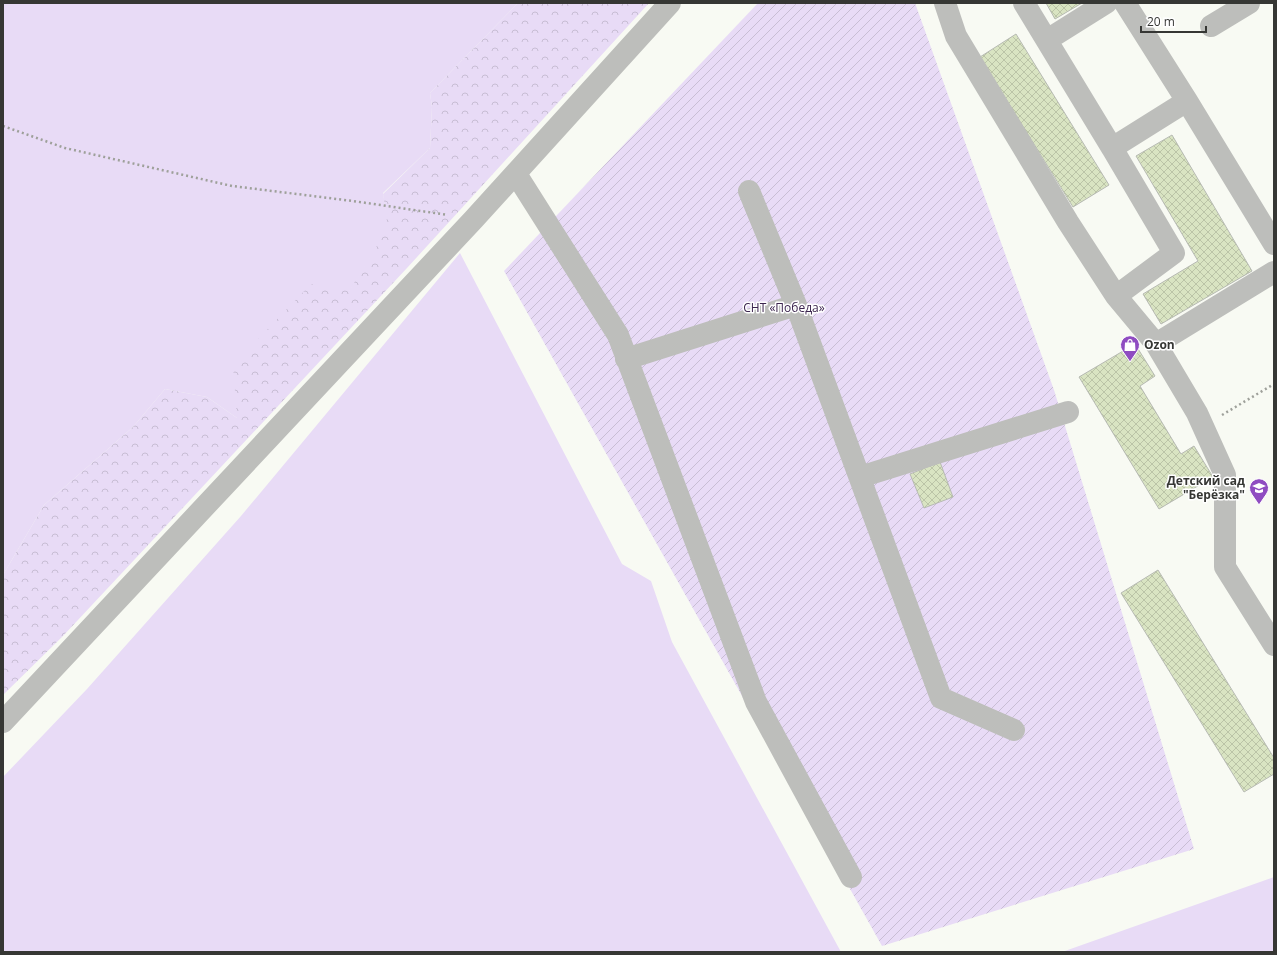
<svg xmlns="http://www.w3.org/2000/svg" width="1277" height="955" viewBox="0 0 1277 955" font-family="'Open Sans',sans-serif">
<defs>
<pattern id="forest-crowns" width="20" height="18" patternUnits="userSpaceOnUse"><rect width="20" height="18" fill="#e8dbf6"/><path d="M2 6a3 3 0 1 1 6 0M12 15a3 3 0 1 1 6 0" fill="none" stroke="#c8bdd4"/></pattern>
<pattern id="garden-furrows" width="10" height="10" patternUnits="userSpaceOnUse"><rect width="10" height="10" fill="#e8dbf6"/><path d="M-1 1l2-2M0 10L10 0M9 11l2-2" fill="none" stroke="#c8bdd4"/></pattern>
<pattern id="building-cross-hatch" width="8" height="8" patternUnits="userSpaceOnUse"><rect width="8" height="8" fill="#d9e4c2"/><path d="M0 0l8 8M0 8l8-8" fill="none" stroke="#bbc4a7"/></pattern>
</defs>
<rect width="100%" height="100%" fill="#f8faf3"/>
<path fill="#e8dbf6" d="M3 3H518L430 93 432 107 430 148 383 193 389 228 349 292 237 418 207 397 165 389 133 427 44 505 3 575Z
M460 253 622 564 651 581 672 642 841 952H3V777L87 689 241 516Z
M1274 877V952H1062Z"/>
<path fill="url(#forest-crowns)" d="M518 3H649L407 268 63 636 3 695V575L44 505 133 427 165 389 207 397 237 418 233 365 311 284 349 291 388 228 383 194 430 148 432 107 430 93Z"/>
<path fill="url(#garden-furrows)" d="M758 3H915L1054 390 1194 849 882 946 504 271Z"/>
<path fill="url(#building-cross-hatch)" stroke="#b7bab3" d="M1046 3H1082L1055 19Z
M1016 34 1109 185 1073 207 980 57Z
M1172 135 1252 271 1161 324 1143 294 1198 261 1136 156Z
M1135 344 1155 376 1140 386 1181 454 1194 446 1213 477 1159 509 1079 377Z
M940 462 953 497 924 508 910 474Z
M1158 570 1274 758V774L1244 792 1121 593Z"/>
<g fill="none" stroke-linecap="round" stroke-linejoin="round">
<path stroke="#9ea09a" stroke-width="2.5" stroke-dasharray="2 3" stroke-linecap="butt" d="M3 126 65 148 232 186 353 201 448 215
M1222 415 1274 384"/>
<path stroke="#bdbebb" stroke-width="22" d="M945 3 956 36 1068 222 1116 296 1156 344
M1024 3 1112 148
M1125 3 1187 101 1274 244
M1211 26 1249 3
M1047 40 1106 3
M516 174 618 335 756 702 851 877
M749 191 796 305
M1274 272 1156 344 1197 413 1225 475V567L1274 645
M1116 296 1174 253 1112 148 1187 101
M626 359 796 305 941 698 1014 730
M860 477 1068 412
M3 722 474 219 670 3"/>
</g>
<defs>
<g id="shop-pin" transform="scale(1)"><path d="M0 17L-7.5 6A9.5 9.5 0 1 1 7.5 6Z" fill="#8f4cc1" stroke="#fff"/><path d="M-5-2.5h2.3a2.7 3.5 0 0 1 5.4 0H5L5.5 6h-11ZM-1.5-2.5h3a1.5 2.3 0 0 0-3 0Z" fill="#fff"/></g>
<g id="school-pin" transform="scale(1)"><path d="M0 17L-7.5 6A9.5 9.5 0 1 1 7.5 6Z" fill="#8f4cc1" stroke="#fff"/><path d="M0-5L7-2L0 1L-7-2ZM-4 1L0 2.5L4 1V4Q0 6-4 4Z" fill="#fff"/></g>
</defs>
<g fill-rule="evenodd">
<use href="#shop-pin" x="1130" y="345"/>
<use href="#school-pin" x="1259" y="488"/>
</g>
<g text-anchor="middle" stroke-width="3" stroke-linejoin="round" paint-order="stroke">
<g font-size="12" fill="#3b244e" stroke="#fff">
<text x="784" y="312">СНТ «Победа»</text>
</g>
<g font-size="12" font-weight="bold" fill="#363734" stroke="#fff" text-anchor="start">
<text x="1144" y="349">Ozon</text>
<text x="1245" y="485" text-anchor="end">Детский сад<tspan x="1245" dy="14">"Берёзка"</tspan></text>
</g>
</g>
<rect width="1277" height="955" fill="none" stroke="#363734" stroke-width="8"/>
<path d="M1141 26v6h65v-6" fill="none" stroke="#363734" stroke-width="2"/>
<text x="1147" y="26" font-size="12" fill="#363734" stroke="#ffffff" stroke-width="3" paint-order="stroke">20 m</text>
</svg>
